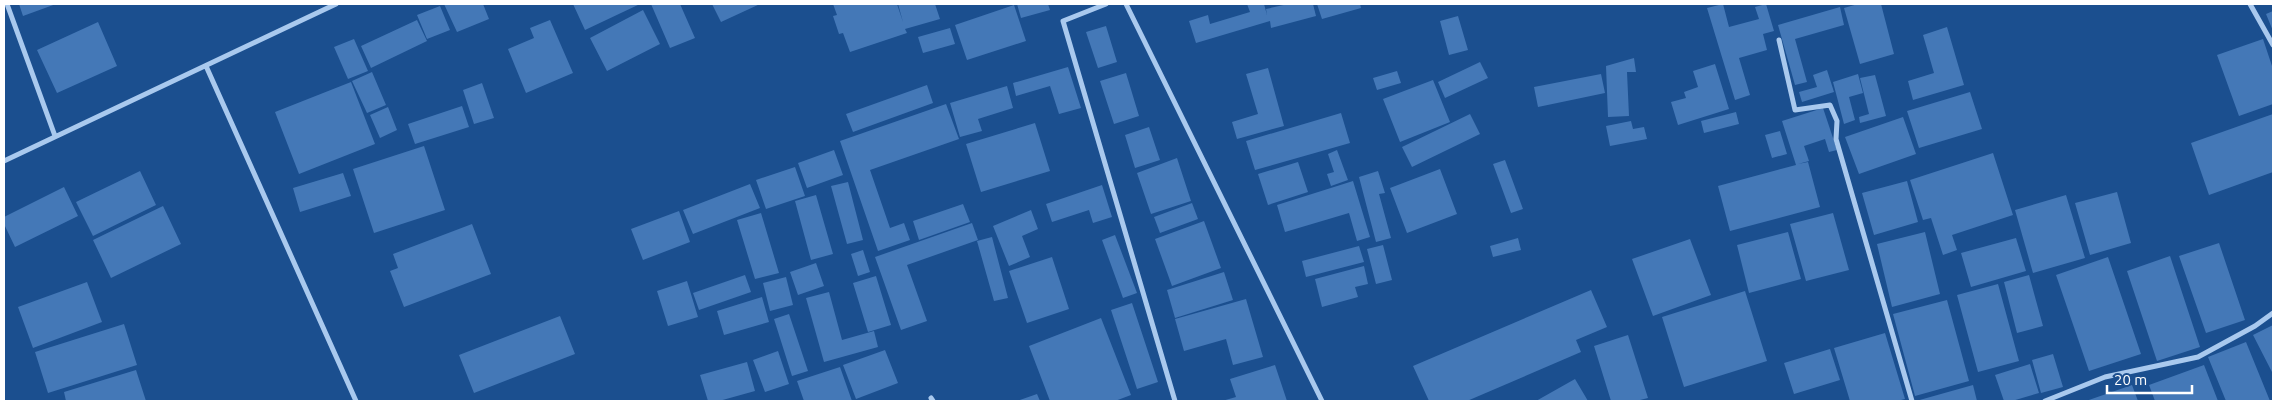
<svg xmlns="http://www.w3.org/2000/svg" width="2277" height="405" viewBox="0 0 2277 405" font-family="Ubuntu,sans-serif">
<rect width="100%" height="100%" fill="#1b4f8f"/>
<path fill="#4478b7" d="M19 4H56L23 16Z
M444 4H483L489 19 457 32Z
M573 4H640L585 30Z
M651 4H680L695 38 670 48Z
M712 4H760L721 22Z
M833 4H897L903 22 898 4H935L940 19 905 29 907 33 850 52 843 33 839 34 833 16 837 15Z
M1017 4H1048L1050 10 1021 18Z
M1247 4H1264L1267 15 1266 9 1288 4H1313L1316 16 1271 28 1270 21 1196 43 1189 21 1208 15 1210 24 1250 12Z
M1317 4H1360L1361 8 1322 19Z
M1723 4 1729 27 1759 19 1755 7 1766 4 1774 31 1763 34 1767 50 1739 58 1750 95 1735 100 1707 8Z
M1858 4H1881L1894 54 1860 64 1844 8Z
M1014 5 1026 41 967 60 955 25Z
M440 6 450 30 427 39 417 15Z
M1840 7 1844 25 1795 39 1807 82 1795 85 1778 25Z
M643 10 660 44 607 71 590 38Z
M2273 11V31L2266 14Z
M1458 16 1468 50 1449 55 1440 21Z
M417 20 427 41 371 68 361 46Z
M550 20 573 73 526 93 508 49 534 38 530 28Z
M98 22 117 66 57 93 37 50Z
M1106 26 1117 62 1098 68 1086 32Z
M1947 27 1964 85 1913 100 1908 81 1934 73 1923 35Z
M950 28 955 44 923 53 918 37Z
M354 39 368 71 348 79 334 47Z
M2263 39 2273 69V104L2239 116 2217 55Z
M1634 58 1636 72H1627L1629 116 1608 117 1606 66Z
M1480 62 1488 78 1445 98 1438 82Z
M1715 64 1729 109 1678 125 1671 102 1686 98 1684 92 1698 87 1693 71Z
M1068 67 1081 108 1059 114 1050 86 1016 96 1013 83Z
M1268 68 1284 126 1237 139 1232 122 1258 114 1246 74Z
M1827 70 1834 92 1802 102 1799 92 1817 87 1813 75Z
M1397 71 1401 83 1377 90 1373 78Z
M372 72 386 105 367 113 352 81Z
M1126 73 1139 116 1114 124 1100 81Z
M1601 74 1605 93 1538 107 1534 87Z
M1858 74 1863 93 1849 97 1855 120 1844 124 1833 82Z
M1875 75 1886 116 1860 123 1859 117 1869 114 1860 78Z
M1433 80 1450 122 1400 142 1383 99Z
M351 82 375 144 299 174 275 112Z
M482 83 494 118 474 124 463 90Z
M927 85 933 103 853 132 846 114Z
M1007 86 1013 108 978 119 982 131 960 137 950 103Z
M1970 92 1982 129 1919 148 1907 111Z
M946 104 959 139 870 170 890 228 904 223 910 240 878 251 840 141Z
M462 106 469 127 415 144 408 124Z
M388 107 397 130 380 138 370 115Z
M1823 108 1837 150 1829 152 1825 139 1804 146 1809 161 1798 164 1808 162 1820 207 1730 231 1718 186 1796 165 1782 121Z
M1736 112 1739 124 1704 133 1701 121Z
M1341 113 1350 143 1255 170 1246 141Z
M1470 114 1480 134 1412 167 1402 147Z
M2273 114V172L2209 195 2191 143Z
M1903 117 1916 154 1859 174 1845 137Z
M1631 121 1633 129 1644 127 1647 139 1610 146 1606 126Z
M1035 123 1050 171 981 192 966 144Z
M1149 127 1160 160 1135 168 1125 135Z
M1780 131 1787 154 1772 158 1765 135Z
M424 146 445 210 374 233 353 169Z
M834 150 843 175 807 188 798 163Z
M1337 150 1348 180 1331 186 1327 174 1334 172 1328 154Z
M1993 153 2013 215 1952 235 1957 250 1943 255 1931 218 1923 220 1910 180Z
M1177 158 1191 201 1151 214 1137 173Z
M1505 160 1523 209 1511 213 1493 164Z
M1298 162 1308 192 1268 205 1258 174Z
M795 167 805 196 766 209 756 180Z
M1440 169 1457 214 1407 233 1390 188Z
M140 171 156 205 93 236 76 202Z
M1378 171 1385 193 1379 194 1391 238 1376 242 1359 177Z
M343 173 351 196 300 212 293 188Z
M1353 181 1370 237 1357 241 1349 213 1285 232 1277 205Z
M1907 181 1918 222 1874 235 1862 193Z
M848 182 863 240 847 244 831 186Z
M750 184 760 208 693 234 683 210Z
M1102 185 1112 217 1093 223 1089 210 1052 222 1046 204Z
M64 187 78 216 15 247 4 224V217Z
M2117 192 2131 243 2090 255 2075 203Z
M816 195 833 254 811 260 795 201Z
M2066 195 2085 258 2033 273 2015 210Z
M1192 203 1198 219 1160 233 1154 217Z
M963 204 970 222 919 240 913 221Z
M163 206 181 244 111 278 93 240Z
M1031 210 1038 229 1022 236 1030 257 1009 266 993 226Z
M679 211 690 242 643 260 631 229Z
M761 213 779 273 755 279 737 220Z
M1833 213 1849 270 1806 281 1790 224Z
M1204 221 1221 268 1172 286 1155 239Z
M972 223 978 240 907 265 927 321 901 330 875 257Z
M472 224 491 274 404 307 390 271 398 268 393 254Z
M1788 232 1801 279 1749 293 1737 245Z
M1925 232 1940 294 1892 307 1877 244Z
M1115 235 1137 293 1123 298 1102 240Z
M992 237 1008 298 994 301 977 241Z
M1518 238 1521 250 1493 257 1490 246Z
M2016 238 2026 271 1971 287 1961 253Z
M1690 239 1711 295 1653 316 1632 259Z
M2219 243 2245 320 2206 333 2179 256Z
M1383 245 1392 280 1376 284 1367 249Z
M1359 246 1364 262 1306 277 1302 261Z
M863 250 870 272 858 276 851 254Z
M2170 256 2200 347 2157 361 2127 271Z
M1052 257 1069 309 1027 323 1009 271Z
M2108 257 2141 354 2089 371 2056 275Z
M816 263 824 286 798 295 790 272Z
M1364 266 1368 284 1355 287 1358 297 1322 307 1315 279Z
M1224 272 1233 300 1175 318 1167 290Z
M745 275 751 292 699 310 693 293Z
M2029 275 2043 326 2017 333 2004 282Z
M876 276 891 325 868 332 853 283Z
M786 277 793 305 770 311 763 283Z
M687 281 698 317 668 326 657 291Z
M87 282 102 322 33 348 18 307Z
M1998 284 2019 361 1978 372 1957 295Z
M1591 290 1607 327 1576 340 1581 352 1467 401H1429L1413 366Z
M1745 291 1767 361 1684 387 1662 317Z
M829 292 842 340 874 331 878 347 824 362 806 298Z
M762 297 769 322 724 335 717 311Z
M1246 299 1263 357 1233 365 1226 339 1184 351 1175 319Z
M1947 300 1969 381 1915 396 1893 314Z
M1132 303 1158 382 1137 389 1111 310Z
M789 314 808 371 792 376 774 319Z
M560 316 575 354 474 393 459 355Z
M1101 318 1131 395 1115 401H1050L1029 346Z
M124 324 137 365 48 393 35 352Z
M2273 325V374L2253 335Z
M1885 333 1905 399 1897 401H1850L1834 348Z
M1628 335 1648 398 1636 401H1611L1594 346Z
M2246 342 2270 401H2226L2208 357Z
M1830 349 1840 380 1794 394 1784 363Z
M885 350 898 383 856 399 843 365Z
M778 351 789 384 765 392 753 360Z
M2053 354 2063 387 2041 393 2032 360Z
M747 362 755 391 719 401H708L700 375Z
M2030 364 2039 393 2012 401H2004L1995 375Z
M1275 365 1287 401H1222L1236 397 1230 379Z
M2204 365 2218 401H2155L2149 385Z
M840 367 852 401H804L797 381Z
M136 370 146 401H66L64 392Z
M1575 379 1588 401H1536Z
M1973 385 1977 401H1916Z
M2132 385 2138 401H2086Z
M1037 394 1040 401H1017Z"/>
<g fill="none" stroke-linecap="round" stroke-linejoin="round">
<path stroke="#a9c9ee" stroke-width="5" d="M7 4 55 136
M1106 4 1063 21 1175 401
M1126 4 1322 401
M2250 4 2273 45
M1779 40 1795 110 1830 105 1837 121 1836 139 1912 401
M206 66 356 401
M4 161 336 4
M931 398 933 401
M2045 401 2105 377 2198 357 2255 326 2273 313"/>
</g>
<rect width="2277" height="405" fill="none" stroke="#ffffff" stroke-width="10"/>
<path d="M2107 385v8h85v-8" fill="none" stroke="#ffffff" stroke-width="2.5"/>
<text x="2114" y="385" font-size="15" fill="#ffffff" stroke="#1b4f8f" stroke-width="4" paint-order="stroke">20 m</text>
</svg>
